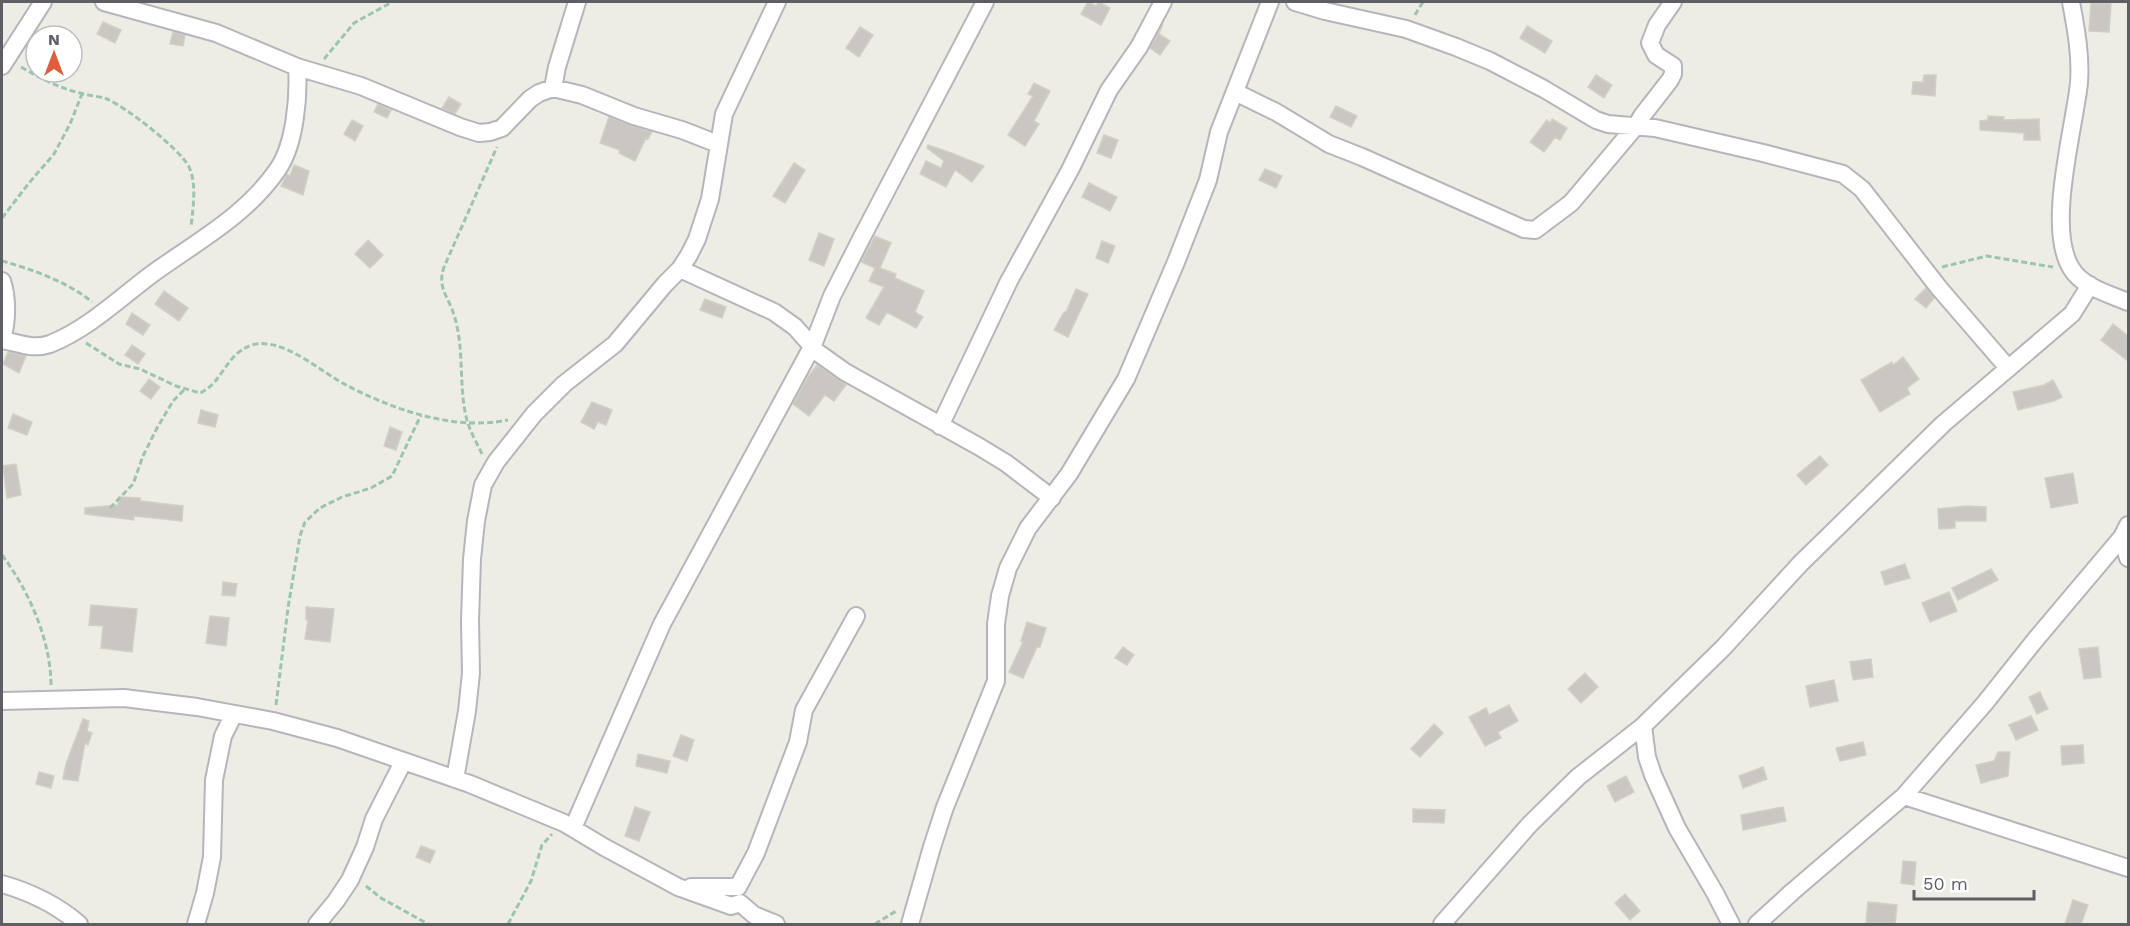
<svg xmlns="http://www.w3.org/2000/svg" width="2130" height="926" viewBox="0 0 2130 926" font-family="'Work Sans',sans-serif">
<rect width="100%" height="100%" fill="#eeede5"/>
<path fill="#cac7c2" stroke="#d2d0c4" stroke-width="1.5" d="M1088 2 1096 6 1099 2 1110 8 1101 25 1081 14Z
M2091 3 2111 4 2109 32 2089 31Z
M103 22 121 30 115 43 97 34Z
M1163 24 1159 34 1170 41 1160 55 1150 48Z
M1527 26 1552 41 1545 53 1520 38Z
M860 27 873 35 859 57 846 48Z
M173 32 185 35 183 46 170 44Z
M1596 75 1612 85 1604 98 1588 87Z
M1924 75H1936L1935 96 1912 94 1913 82H1923Z
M1034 83 1050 91 1034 121 1039 124 1025 146 1008 135 1033 96 1028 94Z
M449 97 461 104 455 114 442 108Z
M378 104 391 110 387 118 374 112Z
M1336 106 1357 116 1351 127 1330 117Z
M1988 116 2004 117 2003 120 2039 119 2040 140H2024V133L1980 130V121L1988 120Z
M609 117 652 132 648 139 646 138 635 161 619 153 620 150 600 143Z
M1552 119 1567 128 1560 140 1555 137 1544 152 1530 142 1547 120 1550 123Z
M352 120 363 126 355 141 344 134Z
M1104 135 1118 140 1111 158 1097 153Z
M928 145 954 154 984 166 972 182 955 170 946 187 920 174 926 161 941 168 944 161 927 148Z
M794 163 805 170 785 203 773 196Z
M294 165 309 171 303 195 281 186 287 174 290 176Z
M1265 169 1282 176 1276 188 1259 180Z
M1089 183 1117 197 1110 211 1082 197Z
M819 233 834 239 824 266 809 260Z
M875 236 891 243 880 268 896 274 895 278 924 291 915 312 923 317 916 328 887 312 879 325 866 318 884 287 869 281 875 268 861 262Z
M368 240 383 255 370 268 355 254Z
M1102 241 1115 246 1108 263 1096 258Z
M1926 288 1934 298 1926 308 1915 299Z
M1076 289 1088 294 1068 337 1054 330 1064 312H1066Z
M164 291 188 308 179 321 155 304Z
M705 299 726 307 722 318 700 310Z
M132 313 150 325 143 335 126 324Z
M2113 324 2128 336V361L2101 340Z
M132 345 145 354 138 364 125 355Z
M8 352 26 356 19 373 3 364Z
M1903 357 1919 379 1907 388 1910 394 1880 412 1861 380 1892 362 1893 365Z
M817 365 846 385 834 401 825 395 809 416 793 404 808 377Z
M149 379 160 387 151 399 140 391Z
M2053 380 2062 397 2054 401 2018 410 2013 392 2044 385Z
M592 402 612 410 606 425 598 422 594 429 581 422Z
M201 410 218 415 215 427 198 423Z
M13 414 32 422 27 435 8 428Z
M390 427 402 432 396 450 384 446Z
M1820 456 1828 465 1806 485 1797 475Z
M16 464 21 495 7 498 3 466Z
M2073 473 2078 503 2051 508 2045 478Z
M119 497 140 498V501L183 506 182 521 134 516V520L85 514V508L118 505Z
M1966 506 1986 507V521H1955V528L1939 529 1938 509Z
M1905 564 1910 578 1885 585 1881 572Z
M1991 569 1998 580 1958 600 1952 588Z
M223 582 237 584 235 596 222 595Z
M1949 592 1957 611 1930 622 1922 603Z
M91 605 137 609 132 652 101 648 103 626 89 625Z
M306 607 334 609 330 642 305 639 308 620H306Z
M210 616 229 618 226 646 206 643Z
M1027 622 1046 628 1040 647H1037L1023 678 1009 672 1023 642 1021 641Z
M1123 647 1134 655 1127 665 1115 658Z
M2098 647 2101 677 2084 679 2079 649Z
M1871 659 1873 677 1853 680 1850 662Z
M1585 673 1598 687 1581 703 1568 689Z
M1834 680 1838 701 1810 707 1806 686Z
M2040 692 2048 709 2037 714 2029 697Z
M1509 705 1518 721 1498 732 1501 738 1485 746 1469 717 1486 708 1489 715Z
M2031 716 2038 730 2016 740 2009 725Z
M83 719 89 721 87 731 92 733 88 745 85 743 78 781 63 779 66 764Z
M1434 724 1443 733 1420 757 1411 749Z
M681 735 694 740 687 761 673 756Z
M1863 742 1866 755 1840 761 1836 748Z
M2083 745 2084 763 2062 765 2061 746Z
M1998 752H2010L2008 776 1981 783 1976 765 1994 761Z
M638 754 670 761 667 773 636 766Z
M1763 767 1767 779 1743 788 1739 776Z
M39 772 54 776 51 788 36 784Z
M1626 776 1634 792 1615 802 1607 786Z
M635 807 650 812 639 841 625 836Z
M1783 807 1786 821 1743 830 1741 815Z
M1413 809 1445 810 1444 823 1413 822Z
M421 846 435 851 430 863 416 857Z
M1903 861 1916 862 1914 885 1901 883Z
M1625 894 1640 911 1630 920 1615 903Z
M2073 900 2088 905 2081 924H2065Z
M1868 902 1897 905 1895 924 1866 923Z"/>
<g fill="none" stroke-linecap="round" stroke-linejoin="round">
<g stroke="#b5b6bb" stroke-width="20">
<path id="minor" d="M104 2 216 33 297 67 361 86 460 127 479 133 490 132 502 128 530 99 539 93 553 88 582 95 634 116 682 130 718 144
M1295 2 1325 11 1406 29 1456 47 1490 61 1544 89 1596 120 1608 124 1655 128 1763 153 1843 174 1862 189 1939 288 2008 368
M2071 2C2076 29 2081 55 2079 83 2074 130 2046 227 2071 268 2082 287 2109 294 2128 302
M2 66 43 2
M553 88 557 67 577 2
M1235 92 1276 112 1329 144 1362 157 1524 229 1535 230 1571 203 1636 126 1642 116 1670 80 1673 74V66L1656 55 1650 43 1657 25 1673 2
M680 269 774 312 795 327 817 352 845 372 978 446 1006 463 1052 498
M2 281C8 299 7 322 2 340
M2 340C19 343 33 350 50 344 88 329 120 298 152 274 196 242 246 216 278 169 295 144 299 97 297 67
M940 426 1009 281 1070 170 1109 90 1139 47 1163 2
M2122 537 2128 558
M2 701 124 698 197 707 273 721 337 738 470 784 564 823 604 847 678 887 731 906 740 903 754 915 776 924
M1643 726 1647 757 1653 775 1677 828 1715 893 1731 924
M455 779 467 711 471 673 470 621 472 559 476 521 483 485 496 462 534 414 564 384 615 344 665 284 680 269 689 255 697 239 710 199 724 114 777 2
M1904 796 2128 868
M573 828 662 624 813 345 832 296 861 239 985 2
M2 884C30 892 57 905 79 924
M691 887H738L756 853 798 742 804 710 856 616
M196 924 205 893 212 857 214 780 223 736 234 714
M317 924 336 901 350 880 365 847 374 819 403 762
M910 924 932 847 945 807 996 681V624L1000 596 1008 568 1028 528 1069 474 1126 379 1176 262 1208 180 1219 132 1270 2
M1442 924 1530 824 1578 777 1643 726 1723 648 1800 564 1943 424 2072 314 2090 285
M1757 924 1792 892 1904 796 1985 703 2036 639 2122 537 2128 525"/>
</g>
<path stroke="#9dc4ad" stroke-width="3" stroke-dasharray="6 3" stroke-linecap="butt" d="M1415 15 1423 2
M324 59 354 23 392 2
M21 67C40 78 59 88 80 93 89 96 99 96 107 99 126 107 180 149 189 167 197 184 193 208 191 227
M2 218 29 183 54 154 70 124 82 94
M2 261C31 269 68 282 92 302
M1942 267 1987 256 2053 267
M86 343 119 364 140 369 176 386 200 393C223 383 225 354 252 345 282 336 321 372 346 385 394 410 454 431 508 420
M482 454C477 443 470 432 467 420 458 387 465 349 454 315 448 295 437 289 444 267L497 147
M110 508 133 484 143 456 157 428 173 401 185 389
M2 555C29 591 51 640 51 686
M276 705 288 608 300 536 305 522 320 508 342 497 371 488 392 476 421 415
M366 886 381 898 428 924
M508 924 531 881 542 845 552 834
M875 924 896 911"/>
<use href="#minor" stroke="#fff" stroke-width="16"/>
</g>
<rect width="2130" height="926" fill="none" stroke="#5d5f64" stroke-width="6"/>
<g transform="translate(54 54)"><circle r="28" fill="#ffffff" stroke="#bebfc1" stroke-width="1.5"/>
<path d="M0-4.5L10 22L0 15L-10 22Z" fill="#dd5d3c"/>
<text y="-9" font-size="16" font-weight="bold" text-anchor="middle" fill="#5d5f64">N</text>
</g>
<path d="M1914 890v9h120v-9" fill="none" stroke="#5d5f64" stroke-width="3"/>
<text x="1923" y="890" font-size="18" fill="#5d5f64" stroke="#ffffff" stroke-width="4.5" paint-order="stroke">50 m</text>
</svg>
